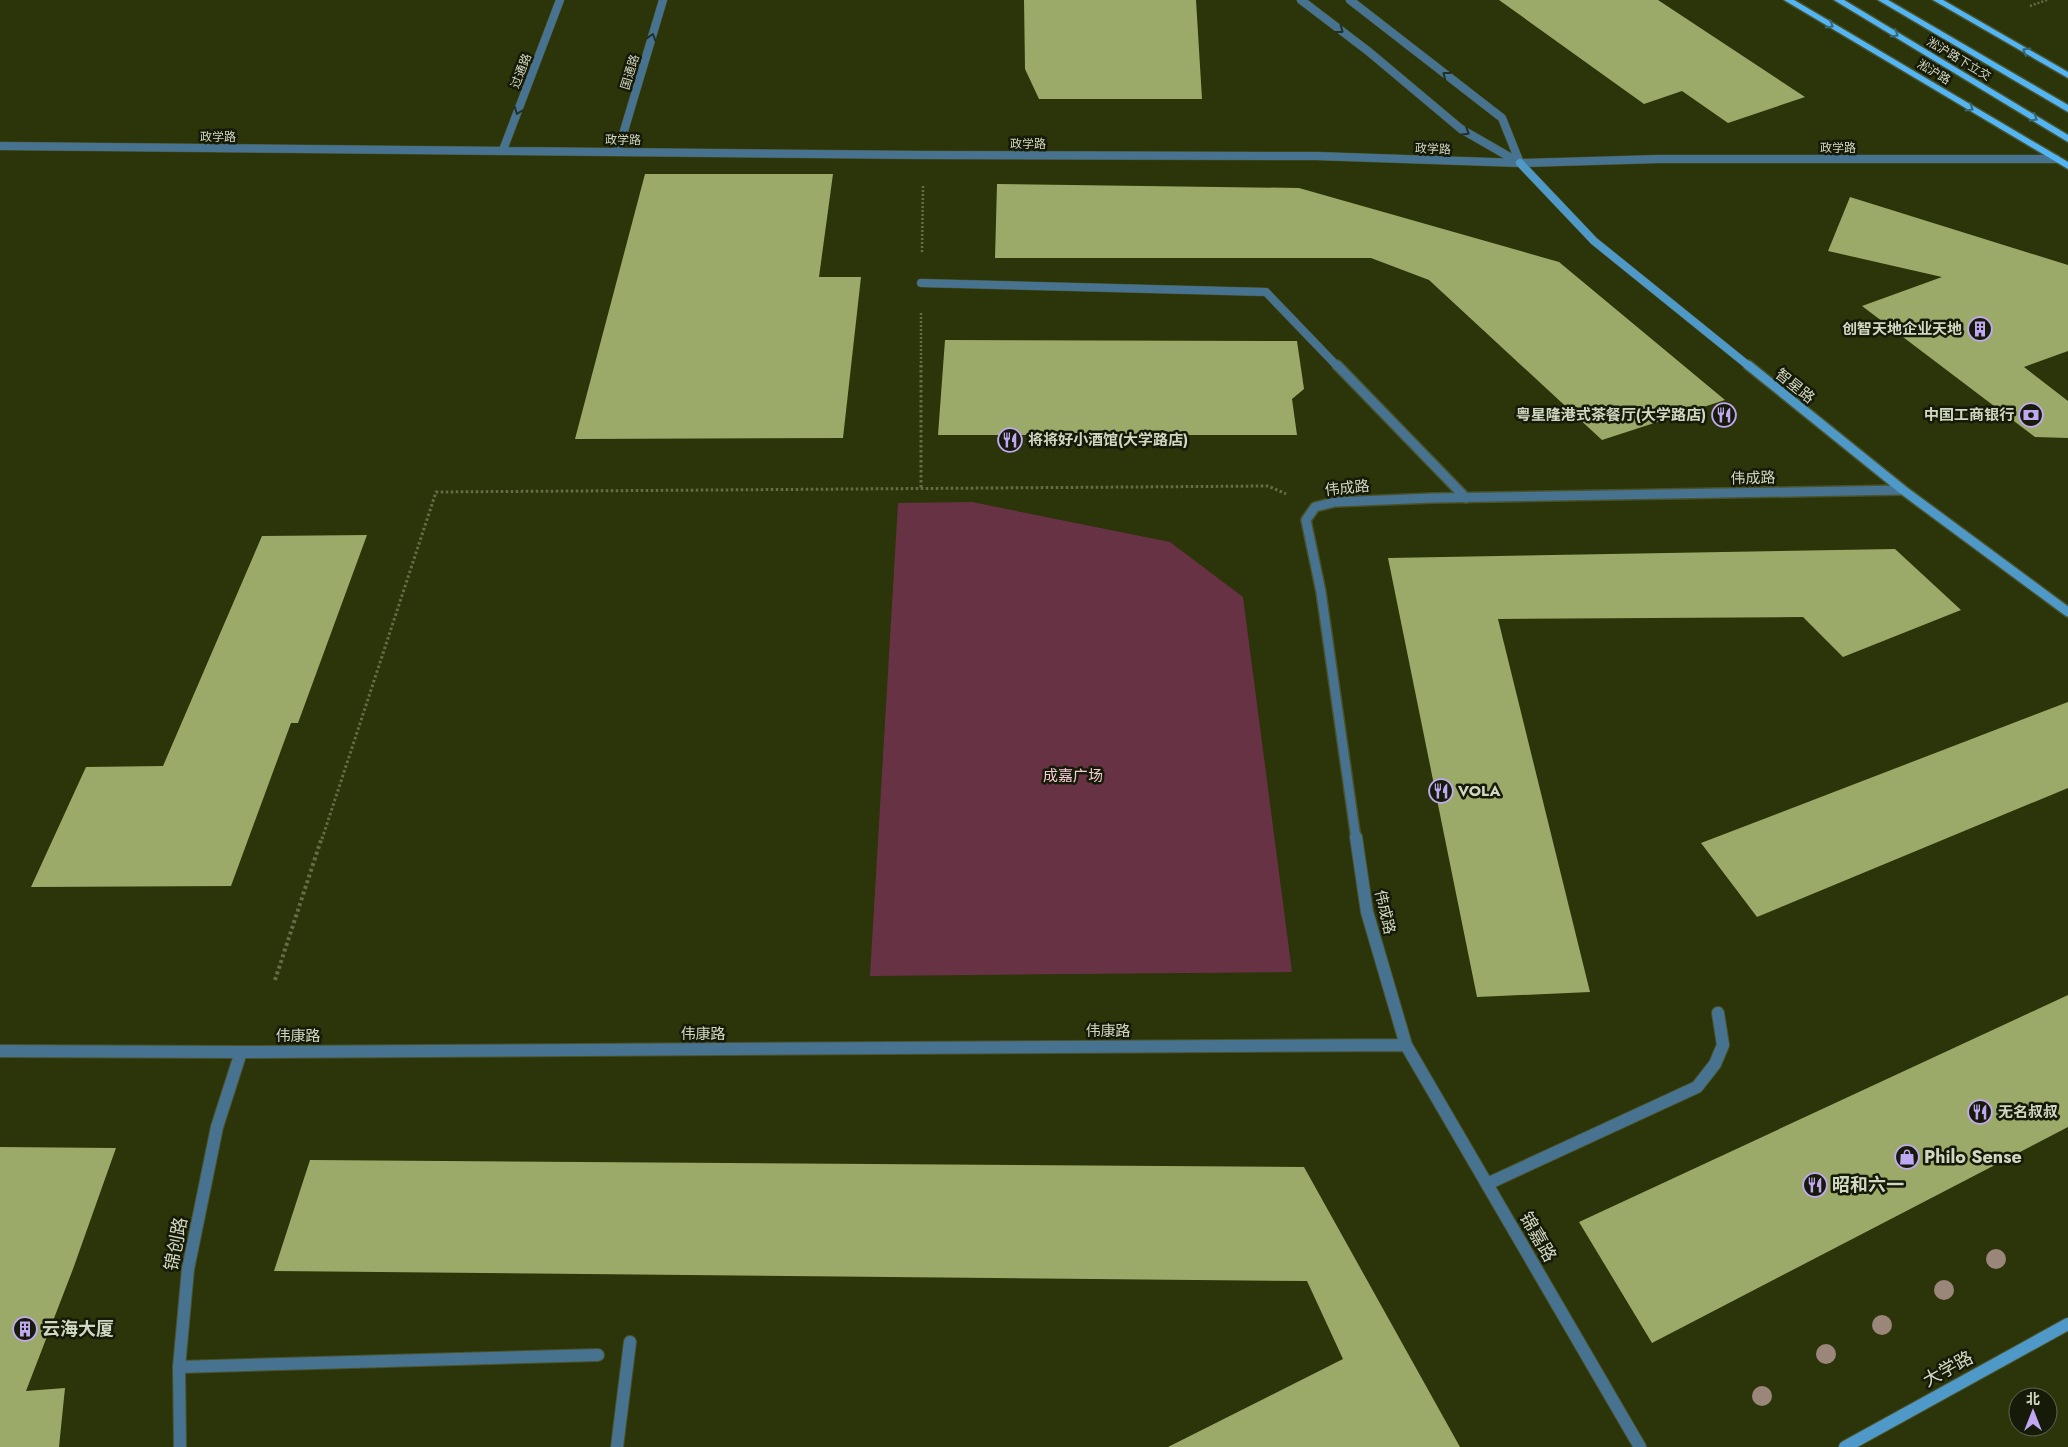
<svg xmlns="http://www.w3.org/2000/svg" width="2068" height="1447" viewBox="0 0 2068 1447" font-family="Jost,'Noto Sans SC',sans-serif">
<rect width="100%" height="100%" fill="#2c3409"/>
<path fill="#683245" d="M972 502 1170 542 1243 597 1292 972 870 976 898 503Z"/>
<path fill="#9baa68" d="M1024 0H1196L1202 99H1039L1025 69Z
M1499 0H1658L1805 97 1728 123 1682 91 1644 104Z
M645 174H833L819 277H861L843 438 575 439Z
M997 184 1299 188 1559 262 1725 400 1602 440 1429 280 1371 258H995Z
M1850 197 2068 265V351L2024 367 2068 401V438L2035 437 1862 306 1942 277 1828 251Z
M945 340 1297 341 1304 389 1292 399 1297 435H938Z
M367 535 298 723H291L231 886 31 887 86 767 163 766 262 536Z
M1895 549 1961 610 1843 657 1803 617 1498 619 1590 992 1477 997 1388 558Z
M2068 702V788L1757 917 1701 843Z
M2068 995V1127L1652 1343 1579 1222Z
M0 1147 116 1148 73 1269 26 1391 65 1388 59 1447H0Z
M310 1160 1304 1167 1460 1447H1168L1343 1359 1307 1281 274 1271Z"/>
<g fill="none" stroke-linecap="round" stroke-linejoin="round">
<g stroke="#4a522a" stroke-width="9">
<path id="lane-far2" d="M1301 0 1368 51 1461 129 1520 163
M1350 0 1502 118 1520 163
M921 283 1266 292 1338 367"/>
</g>
<g stroke="#4a522a" stroke-width="12">
<path id="lane-far1" d="M1337 365 1466 498"/>
</g>
<g stroke="#4a522a" stroke-width="14">
<path id="lane" d="M1487 1184 1697 1087 1715 1064 1723 1045 1718 1013
M179 1367 598 1355
M617 1447 630 1342"/>
</g>
<g stroke="#4a522a" stroke-width="9">
<path id="street-far2" d="M0 146 922 155 1316 156 1520 163 1659 159H2056
M503 150 560 0
M618 151 663 0"/>
</g>
<g stroke="#4a522a" stroke-width="12">
<path id="street-far1" d="M1356 839 1321 592 1306 520 1315 507 1335 502 1433 498 1903 490"/>
</g>
<g stroke="#4a522a" stroke-width="14">
<path id="street" d="M1356 837 1367 912 1406 1045 1640 1447
M0 1051 241 1052 1406 1045
M180 1447 179 1367 188 1269 217 1127 241 1052"/>
</g>
<g stroke="#4a522a" stroke-width="9">
<path id="secondary-far2" d="M1520 163 1594 241 1750 367"/>
</g>
<g stroke="#4a522a" stroke-width="12">
<path id="secondary-far1" d="M1748 365 1903 490 2068 612"/>
</g>
<g stroke="#4a522a" stroke-width="14">
<path id="secondary" d="M1845 1447 2068 1324"/>
</g>
<g stroke="#4a522a" stroke-width="3">
<path id="primary" d="M1784 0H1794L2068 162V169Z
M1834 0H1844L2068 135V142Z
M1878 0H1888L2068 105V112Z
M1933 0H1943L2068 72V78Z"/>
</g>
<path stroke="#656c48" stroke-width="2.5" stroke-dasharray="2 2" stroke-linecap="butt" d="M2030 6 2047 0
M922 252 923 185
M921 313V367"/>
<path stroke="#656c48" stroke-width="3" stroke-dasharray="2.5 2.5" stroke-linecap="butt" d="M921 365V489
M322 839 436 492 1268 486 1286 494"/>
<path stroke="#656c48" stroke-width="4" stroke-dasharray="3 3" stroke-linecap="butt" d="M275 980 322 837"/>
<use href="#lane-far2" stroke="#477391" stroke-width="8"/>
<use href="#lane-far1" stroke="#477391" stroke-width="9"/>
<use href="#lane" stroke="#477391" stroke-width="12"/>
<use href="#street-far2" stroke="#477391" stroke-width="8"/>
<use href="#street-far1" stroke="#477391" stroke-width="9"/>
<use href="#street" stroke="#477391" stroke-width="12"/>
<use href="#secondary-far2" stroke="#4f99c9" stroke-width="8"/>
<use href="#secondary-far1" stroke="#4f99c9" stroke-width="9"/>
<use href="#secondary" stroke="#4f99c9" stroke-width="12"/>
<use href="#primary" fill="#53b5f3" fill-rule="evenodd"/>
</g>
<g fill="#9a877a">
<circle cx="1996" cy="1259" r="10"/>
<circle cx="1944" cy="1290" r="10"/>
<circle cx="1882" cy="1325" r="10"/>
<circle cx="1826" cy="1354" r="10"/>
<circle cx="1762" cy="1396" r="10"/>
</g>
<defs><path id="oneway-chevron" d="M-2-3.5L2.5 0L-2 3.5" fill="none" stroke-width="1.6" stroke-linecap="round" stroke-linejoin="round" transform="scale(1.25)"/></defs>
<g stroke="#34687e">
<use href="#oneway-chevron" transform="translate(1830 25) rotate(31)"/>
<use href="#oneway-chevron" transform="translate(1895 34) rotate(31)"/>
<use href="#oneway-chevron" transform="translate(2026 51) rotate(-150)"/>
<use href="#oneway-chevron" transform="translate(1970 108) rotate(31)"/>
<use href="#oneway-chevron" transform="translate(2034 118) rotate(31)"/>
</g>
<g stroke="#22302a">
<use href="#oneway-chevron" transform="translate(1340 30) rotate(37)"/>
<use href="#oneway-chevron" transform="translate(652 37) rotate(-73)"/>
<use href="#oneway-chevron" transform="translate(1446 75) rotate(-142)"/>
<use href="#oneway-chevron" transform="translate(518 111) rotate(111)"/>
<use href="#oneway-chevron" transform="translate(1466 132) rotate(32)"/>
</g>
<defs>
<g id="building-ring" transform="scale(1.25)"><circle r="9.5" fill="#161a08" stroke="#c1a8f3" stroke-width="1.5"/><path d="M-4-6H4V6H1V3H-1V6H-4ZM-2.5-4.3h1.7v1.8h-1.7ZM.8-4.3h1.7v1.8H.8ZM-2.5-1h1.7V.8h-1.7ZM.8-1h1.7V.8H.8Z" fill="#c1a8f3"/></g>
<g id="restaurant-ring" transform="scale(1.25)"><circle r="9.5" fill="#161a08" stroke="#c1a8f3" stroke-width="1.5"/><path d="M-5-6h1v4h1v-4h1v4h1v-4h1v5L-1.5 .5V6h-2V.5L-5-1ZM5-6V6H3V1.5H1.5Q1.5-4 5-6Z" fill="#c1a8f3"/></g>
<g id="bank-ring" transform="scale(1.25)"><circle r="9.5" fill="#161a08" stroke="#c1a8f3" stroke-width="1.5"/><path d="M-6-4H6V4H-6ZM0-2.3a2.3 2.3 0 1 0 0 4.6a2.3 2.3 0 1 0 0-4.6Z" fill="#c1a8f3"/></g>
<g id="shop-ring" transform="scale(1.25)"><circle r="9.5" fill="#161a08" stroke="#c1a8f3" stroke-width="1.5"/><path d="M-5-2.5h2.3a2.7 3.5 0 0 1 5.4 0H5L5.5 6h-11ZM-1.5-2.5h3a1.5 2.3 0 0 0-3 0Z" fill="#c1a8f3"/></g>
</defs>
<g fill-rule="evenodd">
<use href="#building-ring" x="1980" y="329"/>
<use href="#restaurant-ring" x="1724" y="415"/>
<use href="#bank-ring" x="2031" y="415"/>
<use href="#restaurant-ring" x="1010" y="440"/>
<use href="#restaurant-ring" x="1441" y="791"/>
<use href="#restaurant-ring" x="1980" y="1112"/>
<use href="#shop-ring" x="1907" y="1157"/>
<use href="#restaurant-ring" x="1815" y="1185"/>
<use href="#building-ring" x="25" y="1329"/>
</g>
<g text-anchor="middle" stroke-width="5" stroke-linejoin="round" paint-order="stroke">
<g font-size="12" fill="#d1d8c1" stroke="#161a08">
<text transform="translate(1959 59) rotate(31)" y="4">淞沪路下立交</text>
<text transform="translate(521 71) rotate(-69)" y="4">过通路</text>
<text transform="translate(630 72) rotate(-73)" y="4">国通路</text>
<text transform="translate(1934 72) rotate(31)" y="4">淞沪路</text>
<text x="218" y="141">政学路</text>
<text transform="translate(623 140) rotate(1)" y="4">政学路</text>
<text x="1028" y="148">政学路</text>
<text x="1838" y="152">政学路</text>
<text transform="translate(1433 149) rotate(2)" y="4">政学路</text>
</g>
<g font-size="15" font-weight="bold" fill="#d1d8c1" stroke="#161a08" text-anchor="end">
<text x="1962" y="334">创智天地企业天地</text>
<text x="1706" y="420">粤星隆港式茶餐厅(大学路店)</text>
<text x="2014" y="420">中国工商银行</text>
<text x="1028" y="445" text-anchor="start">将将好小酒馆(大学路店)</text>
<text x="1458" y="796" text-anchor="start">VOLA</text>
<text x="1998" y="1117" text-anchor="start">无名叔叔</text>
</g>
<g font-size="15" fill="#d1d8c1" stroke="#161a08">
<text transform="translate(1795 386) rotate(39)" y="5">智星路</text>
<text transform="translate(1753 478) rotate(-1)" y="5">伟成路</text>
<text transform="translate(1347 488) rotate(-6)" y="5">伟成路</text>
<text transform="translate(1385 912) rotate(77)" y="5">伟成路</text>
<text x="1108" y="1036">伟康路</text>
<text x="703" y="1039">伟康路</text>
<text x="298" y="1041">伟康路</text>
</g>
<g font-size="15" fill="#f4cbd6" stroke="#161a08">
<text x="1073" y="781">成嘉广场</text>
</g>
<g font-size="18" font-weight="bold" fill="#d1d8c1" stroke="#161a08" text-anchor="start">
<text x="1924" y="1163">Philo Sense</text>
<text x="1832" y="1191">昭和六一</text>
<text x="42" y="1335">云海大厦</text>
</g>
<g font-size="18" fill="#d1d8c1" stroke="#161a08">
<text transform="translate(1538 1237) rotate(60)" y="6">锦嘉路</text>
<text transform="translate(176 1244) rotate(-79)" y="6">锦创路</text>
<text transform="translate(1948 1369) rotate(-29)" y="6">大学路</text>
</g>
</g>
<g transform="translate(2033 1412)"><circle r="24" fill="#161a08" stroke="#616652"/>
<path d="M0-4L9 19L0 12L-9 19Z" fill="#c1a8f3"/>
<text y="-8" font-size="14" font-weight="bold" text-anchor="middle" fill="#d1d8c1">北</text>
</g>
</svg>
